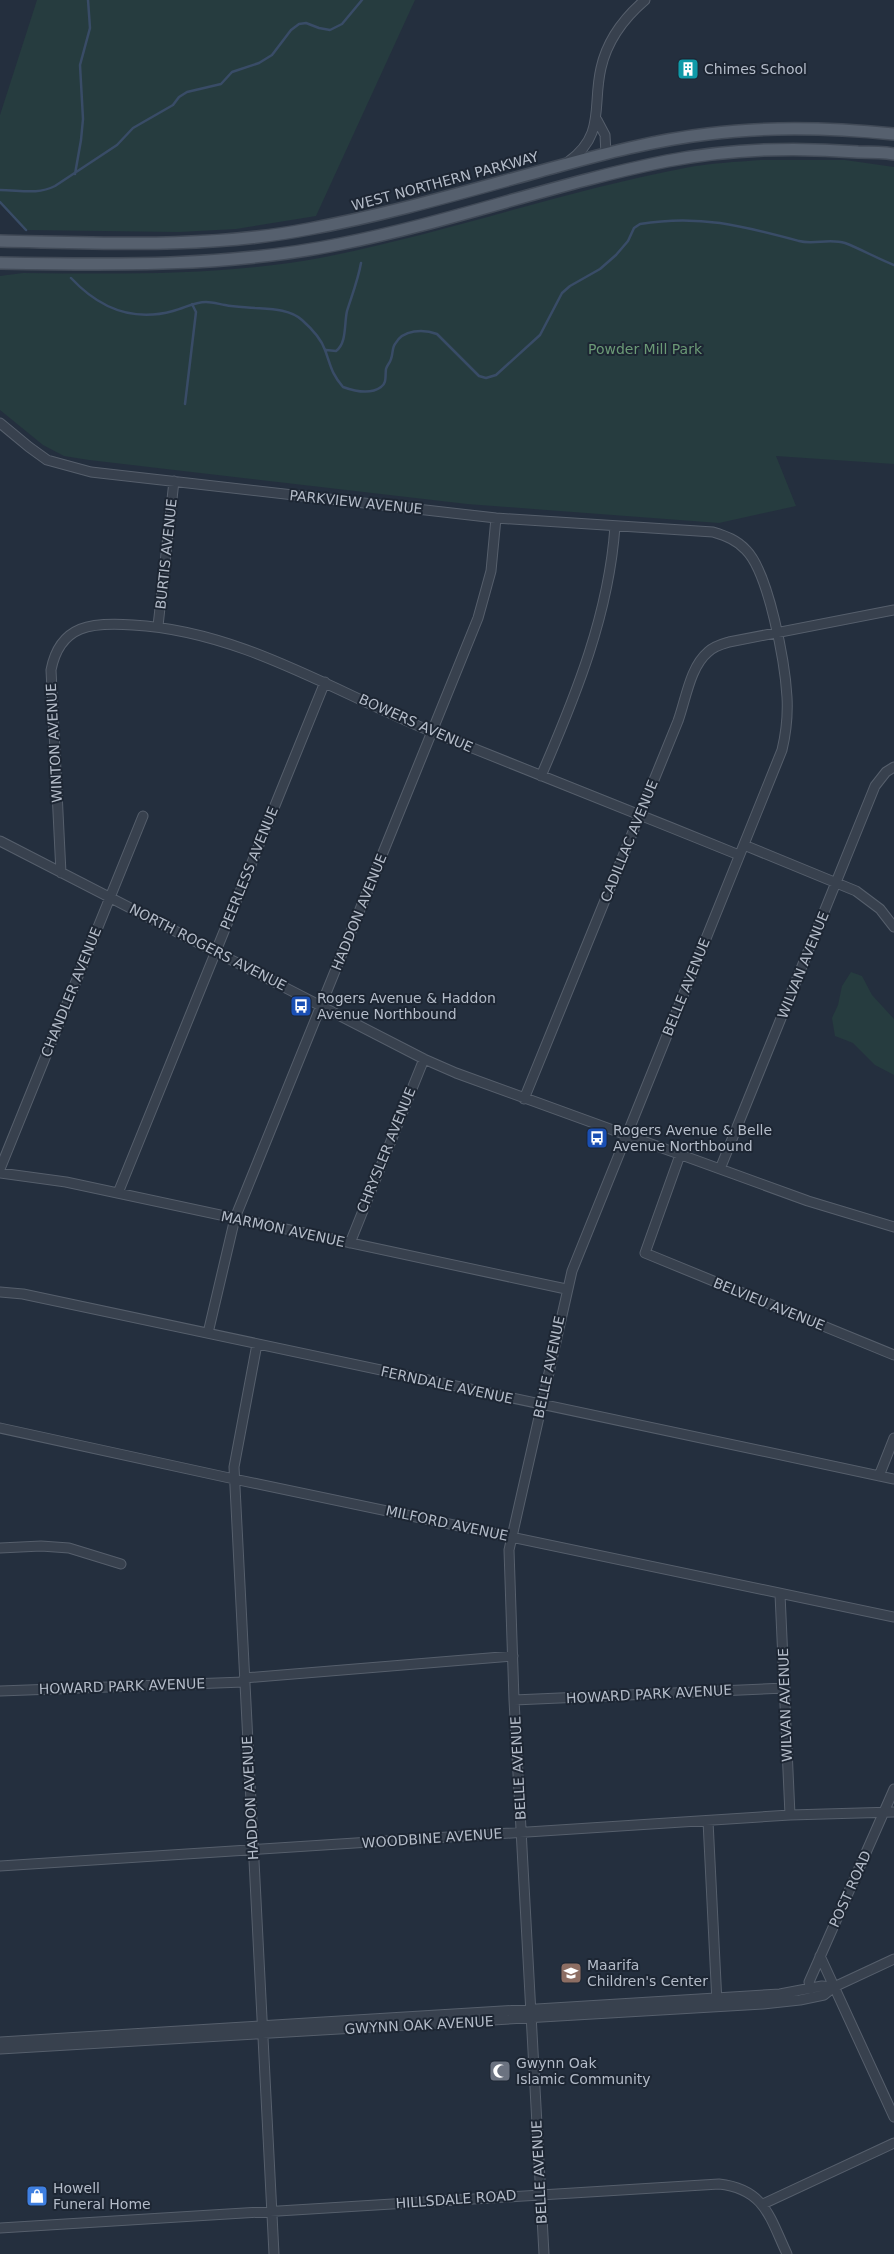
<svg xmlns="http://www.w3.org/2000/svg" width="894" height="2254" viewBox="0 0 894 2254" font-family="'DejaVu Sans',sans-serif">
<rect width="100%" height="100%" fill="#242f3e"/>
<path fill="#263c3f" d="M37 0H415L316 216 236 229 179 232 25 230 0 204V115Z
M760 160H845L894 167V464L776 456 796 506 719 523 467 504 89 460 64 456 43 445 0 410V276L23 273C125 274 225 276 325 257 446 233 564 191 685 168 710 163 736 162 760 160Z
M851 972 862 976 872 995 894 1019V1075L875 1065 853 1043 835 1036 832 1018 838 1005 842 986Z"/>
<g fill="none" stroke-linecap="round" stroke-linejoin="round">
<path stroke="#394c67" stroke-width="2.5" d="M75 174 81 140 83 119 80 65 90 28 88 0
M0 190C20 190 37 195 55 186L117 145 133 128 173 105 179 97 187 92 221 84 232 72 259 63 272 55 291 30 299 24 306 23 319 28 330 30 342 24 362 0
M0 202 26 230
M71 278C99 308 133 322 173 311 185 308 194 302 206 302 212 302 219 304 225 305 235 307 245 307 255 308 271 309 290 309 302 320 311 328 321 338 325 350 331 366 331 373 343 387 354 391 370 395 381 387 387 383 385 376 386 369 387 365 390 363 391 359 393 354 392 348 395 344 403 329 424 329 437 334L479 376 486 378 496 375 540 335 562 293 570 286 600 269 616 255 628 241 634 228 640 224C699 214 743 226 799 241 814 245 829 238 845 243 861 249 878 259 894 265
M326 350 336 351C347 343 344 324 347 311 352 295 358 280 361 263
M185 404 196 312 192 304"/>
<g stroke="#565f6c" stroke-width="11">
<path id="minor" d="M597 120 605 135 606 154
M568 162C606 135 592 106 601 68 607 41 624 18 645 0
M0 423 29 447 47 460 91 472 496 518 713 532C726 536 737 540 746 550 769 573 785 663 787 697 788 715 786 733 782 750L572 1271 509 1550 514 1700 544 2254
M158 626 174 481
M541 776C576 695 609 614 615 526
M0 841 424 1059 456 1073 808 1201 894 1227
M744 845 856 891 880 909 894 927
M61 873 51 670C60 624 93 622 133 625 242 631 336 693 435 733 537 774 638 814 739 855
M524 1099 678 721C686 699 690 667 708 652 714 646 722 644 729 642L894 610
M680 1155 645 1253 894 1355
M0 1169 143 816
M720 1169 875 786 886 772 894 767
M0 1173 66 1182 566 1289
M118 1193 325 682
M350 1243 424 1059
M0 1292 23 1294 894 1479
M208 1333 235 1218 478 618 491 571 496 518
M257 1344 234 1467 274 2254
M0 1428 234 1479 894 1617
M879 1476 894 1438
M0 1548 41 1546 69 1548 121 1564
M780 1594 790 1815
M244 1678 513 1656
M0 1691 244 1682
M514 1700 785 1688
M708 1821 717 2003
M0 1866 790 1815 894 1812
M820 1956 894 2117
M811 1989 809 1982 894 1789
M0 2042 780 1994 822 1986 834 1987
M0 2049 763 2004 800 2000 824 1995 834 1987 894 1959
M763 2204 894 2143
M0 2228 719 2184C765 2189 770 2218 787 2254"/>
</g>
<g stroke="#414a57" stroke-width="14">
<path id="major" d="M0 241C103 243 207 249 309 229 391 214 471 190 552 168 603 154 655 140 708 134 770 126 832 128 894 134
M0 263C114 265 228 267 340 244 451 222 557 183 667 161 729 149 795 147 858 152 870 152 882 152 894 154"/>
</g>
<use href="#minor" stroke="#38414e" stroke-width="9"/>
<use href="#major" stroke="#56606e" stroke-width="11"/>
</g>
<defs>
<g id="building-square" transform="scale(1.125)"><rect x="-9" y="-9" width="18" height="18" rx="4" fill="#0f9aa8" stroke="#1d2633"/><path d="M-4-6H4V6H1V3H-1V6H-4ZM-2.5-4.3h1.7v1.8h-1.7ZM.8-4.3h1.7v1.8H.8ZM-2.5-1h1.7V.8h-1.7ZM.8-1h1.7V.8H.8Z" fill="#fff"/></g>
<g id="bus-square" transform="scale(1.125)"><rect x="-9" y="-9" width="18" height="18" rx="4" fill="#1a4fb4" stroke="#1d2633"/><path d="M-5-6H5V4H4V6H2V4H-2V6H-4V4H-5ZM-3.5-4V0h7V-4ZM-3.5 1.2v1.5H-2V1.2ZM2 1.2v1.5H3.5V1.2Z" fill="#fff"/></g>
<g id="school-square" transform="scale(1.125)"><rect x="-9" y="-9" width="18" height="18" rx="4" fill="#8d6e63" stroke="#1d2633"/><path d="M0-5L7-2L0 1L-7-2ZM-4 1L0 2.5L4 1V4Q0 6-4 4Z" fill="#fff"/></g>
<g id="mosque-square" transform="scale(1.125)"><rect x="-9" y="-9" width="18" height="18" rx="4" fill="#6b7280" stroke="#1d2633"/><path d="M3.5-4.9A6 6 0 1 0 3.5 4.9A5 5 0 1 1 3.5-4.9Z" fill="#fff"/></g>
<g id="shop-square" transform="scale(1.125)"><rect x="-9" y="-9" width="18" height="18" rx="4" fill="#3f7fe0" stroke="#1d2633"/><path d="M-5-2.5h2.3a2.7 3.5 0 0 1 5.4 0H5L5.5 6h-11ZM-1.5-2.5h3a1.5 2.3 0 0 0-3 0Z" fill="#fff"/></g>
</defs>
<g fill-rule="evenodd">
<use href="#building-square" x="688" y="69"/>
<use href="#bus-square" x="301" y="1006"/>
<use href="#bus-square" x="597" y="1138"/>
<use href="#school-square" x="571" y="1973"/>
<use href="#mosque-square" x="500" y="2071"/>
<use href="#shop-square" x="37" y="2196"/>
</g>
<g text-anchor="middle" stroke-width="4" stroke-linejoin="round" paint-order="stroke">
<g font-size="14" fill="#b4bcc9" stroke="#1d2633" text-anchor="start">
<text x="704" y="74">Chimes School</text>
<text x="317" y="1003">Rogers Avenue &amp; Haddon<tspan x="317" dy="16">Avenue Northbound</tspan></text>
<text x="613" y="1135">Rogers Avenue &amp; Belle<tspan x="613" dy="16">Avenue Northbound</tspan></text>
<text x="587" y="1970">Maarifa<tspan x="587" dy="16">Children's Center</tspan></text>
<text x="516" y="2068">Gwynn Oak<tspan x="516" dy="16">Islamic Community</tspan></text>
<text x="53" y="2193">Howell<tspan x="53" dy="16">Funeral Home</tspan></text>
</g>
<g font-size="14" fill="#b4bcc9" stroke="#1d2633">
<text transform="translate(445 181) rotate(-15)" y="5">WEST NORTHERN PARKWAY</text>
<text transform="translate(356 502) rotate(6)" y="5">PARKVIEW AVENUE</text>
<text transform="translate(166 554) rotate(-84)" y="5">BURTIS AVENUE</text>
<text transform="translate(416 723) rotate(24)" y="5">BOWERS AVENUE</text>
<text transform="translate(54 743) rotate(-93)" y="5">WINTON AVENUE</text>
<text transform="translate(629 841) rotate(-68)" y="5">CADILLAC AVENUE</text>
<text transform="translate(249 868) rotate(-68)" y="5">PEERLESS AVENUE</text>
<text transform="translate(359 912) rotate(-68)" y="5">HADDON AVENUE</text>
<text transform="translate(208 947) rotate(27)" y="5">NORTH ROGERS AVENUE</text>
<text transform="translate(803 965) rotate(-68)" y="5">WILVAN AVENUE</text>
<text transform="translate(686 987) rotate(-68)" y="5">BELLE AVENUE</text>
<text transform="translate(71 992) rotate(-68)" y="5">CHANDLER AVENUE</text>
<text transform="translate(386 1150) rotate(-68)" y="5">CHRYSLER AVENUE</text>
<text transform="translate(283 1229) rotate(12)" y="5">MARMON AVENUE</text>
<text transform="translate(769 1304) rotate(22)" y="5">BELVIEU AVENUE</text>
<text transform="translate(549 1367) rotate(-78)" y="5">BELLE AVENUE</text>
<text transform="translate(447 1385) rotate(12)" y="5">FERNDALE AVENUE</text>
<text transform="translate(447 1523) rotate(12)" y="5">MILFORD AVENUE</text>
<text transform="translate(122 1686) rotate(-2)" y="5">HOWARD PARK AVENUE</text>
<text transform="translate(649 1694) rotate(-3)" y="5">HOWARD PARK AVENUE</text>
<text transform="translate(785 1705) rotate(-92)" y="5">WILVAN AVENUE</text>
<text transform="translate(518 1768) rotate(-93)" y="5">BELLE AVENUE</text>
<text transform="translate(250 1798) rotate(-93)" y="5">HADDON AVENUE</text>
<text transform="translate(432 1838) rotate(-4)" y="5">WOODBINE AVENUE</text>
<text transform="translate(850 1889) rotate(-66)" y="5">POST ROAD</text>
<text transform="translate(419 2025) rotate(-3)" y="5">GWYNN OAK AVENUE</text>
<text transform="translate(539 2172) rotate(-93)" y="5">BELLE AVENUE</text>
<text transform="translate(456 2199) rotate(-4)" y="5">HILLSDALE ROAD</text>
</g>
<g font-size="14" fill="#6b9a76" stroke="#1d2633">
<text x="645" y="354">Powder Mill Park</text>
</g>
</g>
</svg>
